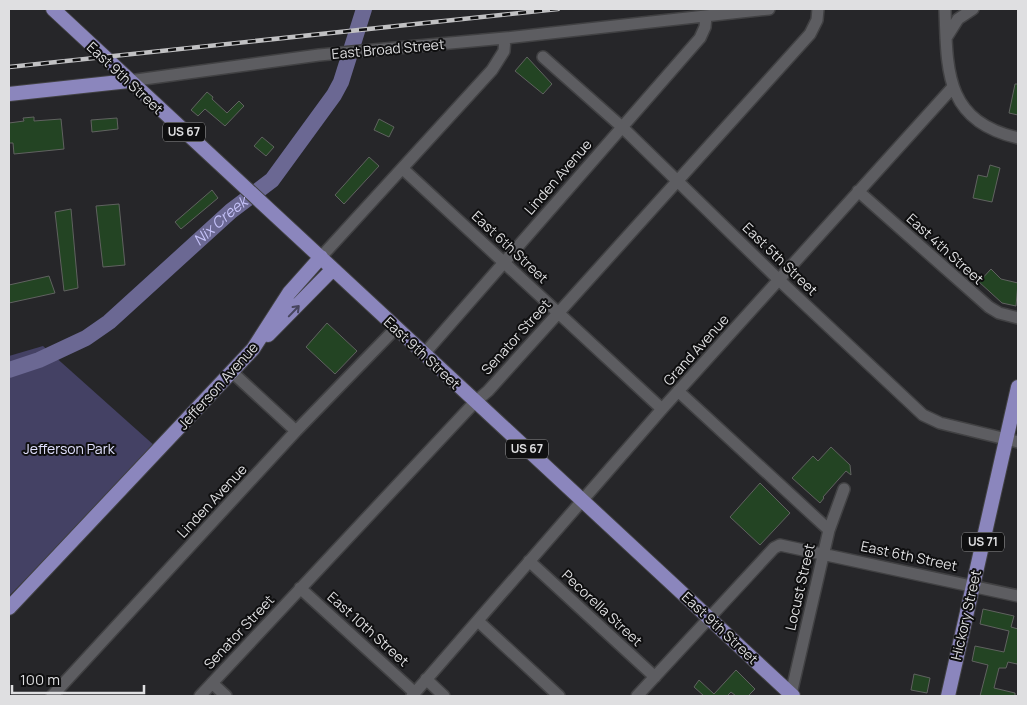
<svg xmlns="http://www.w3.org/2000/svg" width="1027" height="705" viewBox="0 0 1027 705" font-family="Manrope,sans-serif">
<rect width="100%" height="100%" fill="#262629"/>
<path fill="#444164" d="M43 346 156 447 9 596V356Z"/>
<g fill="none" stroke-linecap="round" stroke-linejoin="round">
<path stroke="#6b6893" stroke-width="16" id="s1" d="M9 370 39 360 86 338 109 322 231 211 272 180 334 95 341 82 364 9"/>
</g>
<path fill="#234423" stroke="#606260" d="M527 57 552 84 543 94 515 71Z
M1015 84H1018V115L1009 113Z
M207 92 213 97 212 99 227 113 239 101 244 106 225 126 205 109 198 116 191 110Z
M34 117V121L61 119 64 149 14 154 13 143H9V123L24 121 23 118Z
M117 118 118 129 92 132 91 120Z
M379 119 394 127 389 137 374 130Z
M262 137 274 147 266 156 254 146Z
M369 157 379 166 344 204 335 195Z
M990 165 1000 168 992 202 973 198 978 175 987 177Z
M212 190 218 198 181 229 175 222Z
M119 204 125 265 103 267 96 206Z
M71 209 78 288 64 291 55 212Z
M991 269 1001 279 1018 283 1016 306 1002 303 979 282Z
M49 276 55 293 9 303V285Z
M327 323 357 351 335 374 306 347Z
M831 447 850 465 851 475 846 471 823 497 824 498 820 503 792 478 813 456 818 461Z
M760 483 790 513 760 545 730 517Z
M983 609 1014 616 1011 627 1018 629V661L1017 664 1008 662 1006 668H999L994 688 1015 693V696H980L988 665 972 661 975 646 1004 652 1009 631 980 624Z
M736 670 755 689 748 696H736L731 692 727 696H704L694 687 699 680 714 694Z
M914 674 930 678 927 693 911 690Z"/>
<g fill="none" stroke-linecap="round" stroke-linejoin="round">
<g stroke="#414143" stroke-width="14">
<path id="minor" d="M945 9C947 72 945 121 1018 138
M946 38 958 19 973 9
M543 57 622 127 779 280 923 415 940 423 1018 442
M129 81 319 55 505 38 769 9
M403 169 662 409
M858 191 989 307 999 313 1018 318
M321 257 492 70 504 51 505 38
M424 354 700 38 705 27 706 16
M232 372 296 431
M678 391 829 530
M529 561 655 677
M300 588 415 693
M478 621 559 696
M426 679 444 696
M212 683 226 696
M791 694 829 530 844 489
M52 696 296 431 396 328
M200 696 475 402 488 391 810 34 817 20 818 9
M412 696 662 409 953 87
M637 696 774 548 780 545 1018 596"/>
</g>
<g stroke="#414143" stroke-width="16">
<path id="major" d="M53 9 793 696
M9 94 129 81
M268 335 333 269
M9 608 253 349 289 293 321 257
M948 696 1018 387"/>
</g>
<use href="#minor" stroke="#5d5d61" stroke-width="11"/>
<use href="#major" stroke="#8b86bd" stroke-width="14"/>
<g stroke="#c1c1c3" stroke-width="4.5">
<path id="rail" d="M9 67 558 9"/>
</g>
<use href="#rail" stroke="#0f0f10" stroke-width="2.5" stroke-dasharray="8" stroke-linecap="butt"/>
</g>
<defs><path id="oneway-shaft" d="M-6 0H5M1.5-3L5.5 0L1.5 3" fill="none" stroke-width="1.6" stroke-linecap="round" stroke-linejoin="round" transform="scale(1.25)"/></defs>
<use stroke="#47455e" href="#oneway-shaft" transform="translate(294 311) rotate(-46)"/>
<g text-anchor="middle" stroke-width="4" stroke-linejoin="round" paint-order="stroke">
<g fill="#0f0f10" stroke="#a1a1a2" stroke-width="1">
<rect x="163" y="122.5" width="42" height="19" rx="4"/>
<rect x="506" y="439.5" width="42" height="19" rx="4"/>
<rect x="962" y="532.5" width="42" height="19" rx="4"/>
</g>
<g font-size="12" font-weight="bold" fill="#dfdfe1">
<text x="184" y="136">US 67</text>
<text x="527" y="453">US 67</text>
<text x="983" y="546">US 71</text>
</g>
<g font-size="14" fill="#dfdfe1" stroke="#0f0f10">
<text transform="translate(388 49) rotate(-5)" y="5">East Broad Street</text>
<text transform="translate(125 78) rotate(43)" y="5">East 9th Street</text>
<text transform="translate(558 177) rotate(-49)" y="5">Linden Avenue</text>
<text transform="translate(510 247) rotate(43)" y="5">East 6th Street</text>
<text transform="translate(945 249) rotate(42)" y="5">East 4th Street</text>
<text transform="translate(780 259) rotate(44)" y="5">East 5th Street</text>
<text transform="translate(516 337) rotate(-48)" y="5">Senator Street</text>
<text transform="translate(696 350) rotate(-48)" y="5">Grand Avenue</text>
<text transform="translate(422 353) rotate(43)" y="5">East 9th Street</text>
<text transform="translate(218 386) rotate(-48)" y="5">Jefferson Avenue</text>
<text transform="translate(212 501) rotate(-47)" y="5">Linden Avenue</text>
<text transform="translate(909 556) rotate(12)" y="5">East 6th Street</text>
<text transform="translate(800 587) rotate(-77)" y="5">Locust Street</text>
<text transform="translate(602 608) rotate(43)" y="5">Pecorella Street</text>
<text transform="translate(966 615) rotate(-77)" y="5">Hickory Street</text>
<text transform="translate(720 628) rotate(43)" y="5">East 9th Street</text>
<text transform="translate(368 629) rotate(42)" y="5">East 10th Street</text>
<text transform="translate(239 632) rotate(-47)" y="5">Senator Street</text>
</g>
<g font-size="14" fill="#e1e0fd" stroke="#0f0f10">
<text x="69" y="454">Jefferson Park</text>
</g>
<g font-size="15" font-style="italic" fill="#c5c2f9" stroke="#0f0f10">
<text dy="5" stroke="none"><textPath href="#s1" startOffset="262">Nix Creek</textPath></text>
</g>
</g>
<rect width="1027" height="705" fill="none" stroke="#dfdfe1" stroke-width="20"/>
<path d="M12 685v8h132v-8" fill="none" stroke="#dfdfe1" stroke-width="2.5"/>
<text x="20" y="685" font-size="15" fill="#dfdfe1" stroke="#0f0f10" stroke-width="4" paint-order="stroke">100 m</text>
</svg>
